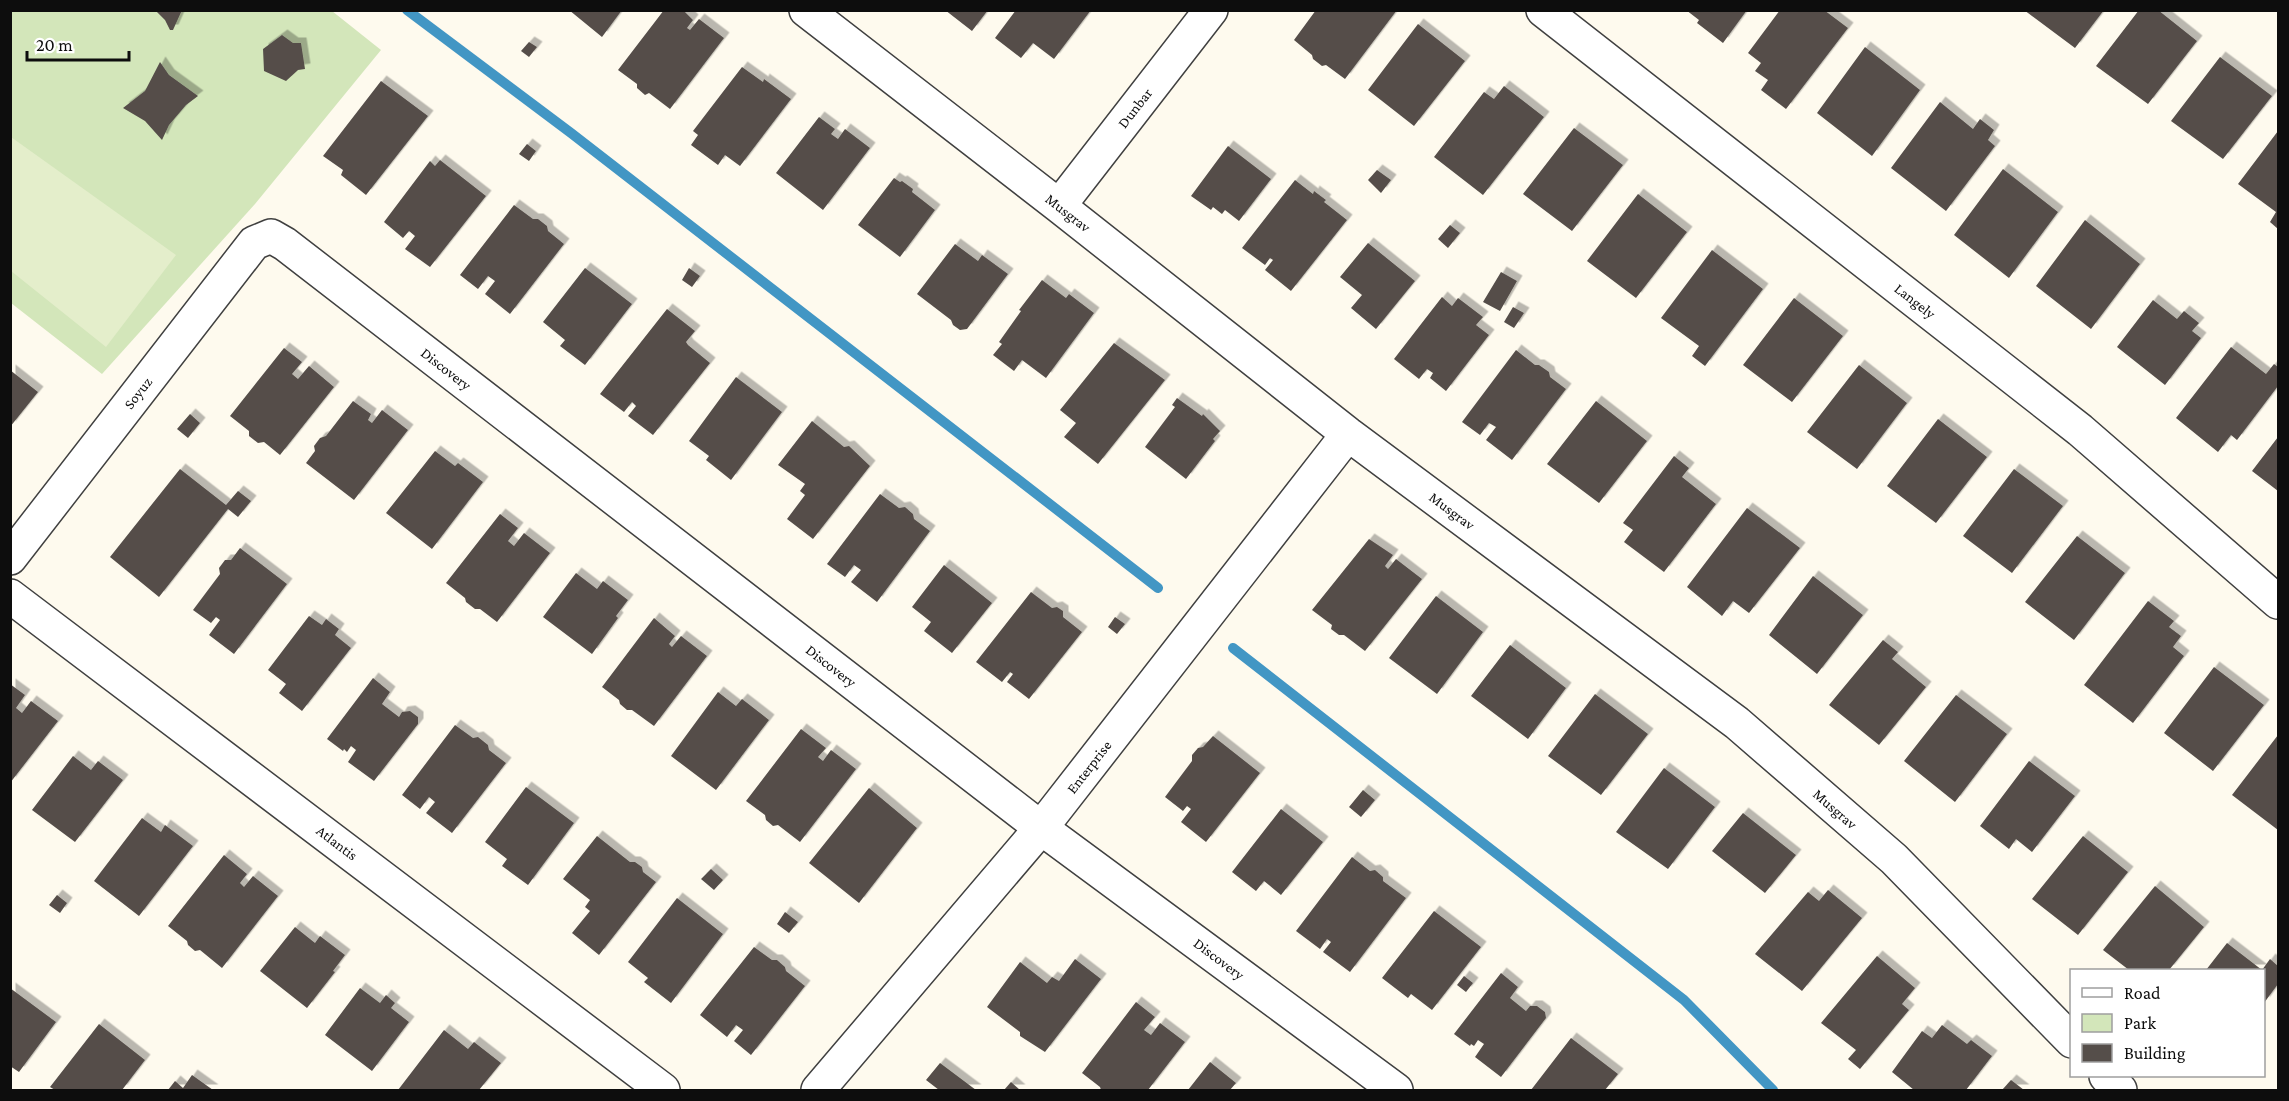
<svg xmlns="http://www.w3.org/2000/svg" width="2289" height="1101" viewBox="0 0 2289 1101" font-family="'Crimson Pro',serif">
<defs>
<filter id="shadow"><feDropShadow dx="5.5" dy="-5.5" stdDeviation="0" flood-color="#0004"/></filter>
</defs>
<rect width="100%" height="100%" fill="#fefaee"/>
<path fill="#d3e6ba" d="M10 11H332L381 50 255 204 102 374 11 303Z"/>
<path fill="#e4eecb" d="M11 137 176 255 106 347 11 271Z"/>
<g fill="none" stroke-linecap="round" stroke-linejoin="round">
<path stroke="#4296c4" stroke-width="10" d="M407 10 571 133 1158 588
M1233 648 1684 1000 1773 1090"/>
</g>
<path fill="#554e4a" filter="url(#shadow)" d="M155 10H182L173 30H170L165 20Z
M569 10H622L602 37Z
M664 10H683L693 20 687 28 690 30 699 19 724 38 670 109 649 93 645 95 637 88V84L618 70Z
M945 10H988L972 31Z
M1016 10H1091L1054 59 1033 43 1021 58 995 38Z
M1316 10H1397L1345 79 1326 65 1322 66 1313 59 1312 55 1294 40Z
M1686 10H1747L1723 43 1697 23 1699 20Z
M1780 10H1824L1848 28 1786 109 1761 90 1768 80 1755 71 1761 63 1748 53Z
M2024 10H2104L2075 48Z
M2139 10H2158L2197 41 2148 104 2096 66Z
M1418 24 1465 61 1414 126 1368 90Z
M282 35 293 43H301L305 69 298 70 286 81 264 71 263 49Z
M529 42 537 47 529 57 521 51Z
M1865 47 1920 90 1872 156 1817 113Z
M2220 57 2272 96 2223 159 2171 121Z
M160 62 169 75 198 96 186 105 169 125 162 140 145 121 123 108 145 91Z
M742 67 763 82 764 79 791 99 740 166 725 155 718 165 691 145 698 135 693 131Z
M381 81 428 116 366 195 341 175 343 170 323 156Z
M1504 86 1544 117 1483 195 1434 157 1484 92 1494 99Z
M1940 102 1973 129 1980 119 1994 130 1988 140 1995 146 1946 211 1891 168Z
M819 117 835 129 831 134 838 139 845 129 870 148 823 210 776 173Z
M1574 128 1623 165 1572 231 1523 194Z
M2278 131V229L2270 222 2276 212 2238 184Z
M527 144 536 151 529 161 519 154Z
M1228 146 1271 179 1239 221 1225 210 1222 214 1213 207 1211 210 1191 196Z
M440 160 486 196 430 267 405 249 415 236 409 231 403 238 384 222 430 161 435 166Z
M2003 169 2058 212 2009 278 1954 235Z
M1377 170 1391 180 1381 193 1368 180Z
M894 178 900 182 902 181 913 189 912 192 935 210 900 257 858 225Z
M1295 180 1313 194 1314 191 1326 200 1324 202 1347 220 1291 291 1265 270 1273 260 1270 258 1265 265 1242 248Z
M1638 194 1687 232 1636 298 1587 261Z
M514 205 533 219H538L547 226 548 231 564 244 510 314 485 294 495 281 488 276 478 289 460 275Z
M2085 220 2140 264 2091 329 2036 286Z
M1450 225 1460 233 1448 248 1438 239Z
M1368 243 1415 281 1376 329 1351 308 1362 295 1340 277Z
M955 244 978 261 982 255 1008 274 967 329 960 330 953 325 951 320 917 294Z
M1712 250 1763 289 1705 366 1692 356 1699 346 1661 318Z
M585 268 632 304 585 365 560 346 565 340 543 322Z
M689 268 700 276 692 287 682 280Z
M1501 272 1517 281 1500 311 1483 302Z
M1042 280 1066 298 1069 294 1094 313 1046 378 1022 360 1014 371 993 355 1002 344 999 342 1021 311 1019 310Z
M1442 297 1452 306 1458 298 1483 317 1476 325 1489 335 1446 391 1430 378 1433 373 1427 369 1419 379 1394 359Z
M1794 298 1843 336 1792 402 1743 365Z
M2153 300 2177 319 2184 311 2199 323 2192 331 2201 338 2165 385 2117 347Z
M1513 307 1524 313 1514 328 1504 322Z
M667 309 695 331 686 342 688 345 710 363 653 435 628 416 636 406 632 402 624 412 600 394Z
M1114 343 1165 380 1098 464 1064 437 1076 423 1060 410Z
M2231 347 2266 374 2274 364 2278 367V386L2237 440 2231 435 2218 452 2176 418Z
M284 348 302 362 292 374 298 379 309 366 334 387 280 455 264 442 258 443 249 436V431L230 416Z
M1516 350 1535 365H1539L1549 372 1550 377 1566 389 1512 460 1486 440 1496 427 1489 423 1480 435 1462 422Z
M1859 365 1907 403 1857 469 1807 432Z
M10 370 38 392 10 427Z
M736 377 782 412 731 480 706 460 709 456 689 441Z
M1177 398 1202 416 1203 414 1220 431 1213 439 1215 441 1186 479 1145 447 1175 407 1172 405Z
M353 401 371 414 368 420 372 423 382 410 408 430 354 500 306 463 315 451 314 446 320 438 326 436Z
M1596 401 1647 441 1599 503 1547 464Z
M190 414 200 423 188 438 177 429Z
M1938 419 1987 457 1936 523 1887 486Z
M812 421 844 447 849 446 870 466 813 539 787 519 805 495 800 491 805 484 778 465Z
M2278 437V491L2252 471Z
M435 451 455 466 458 463 483 482 432 549 386 513Z
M1674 456 1689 468 1682 477 1716 504 1664 572 1624 542 1633 530 1623 523Z
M180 469 226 505 238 491 251 501 238 517 228 509 159 597 110 557Z
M2014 469 2063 506 2012 573 1963 536Z
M880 494 899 508 905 507 913 514 914 519 930 531 877 602 851 582 861 570 854 565 845 577 827 564Z
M1747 508 1800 548 1749 613 1733 601 1722 616 1687 587Z
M500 514 518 528 508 541 514 546 524 533 550 553 497 622 480 609H475L466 602 465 598 446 583Z
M2077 536 2125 573 2074 640 2025 602Z
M1369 539 1393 555 1385 566 1388 569 1396 559 1422 579 1365 651 1344 635H1339L1331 629 1332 625 1312 610Z
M240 548 287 584 234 654 209 635 220 620 216 617 211 623 193 610 220 574 219 568 225 560H231Z
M944 565 992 603 952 653 924 631 931 622 912 607Z
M576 573 597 589 603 581 628 600 616 616 618 618 592 654 543 617Z
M1813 576 1863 615 1817 674 1769 635Z
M1031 592 1052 608 1057 607 1063 611V617L1082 632 1029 699 1007 682 1013 674 1010 672 1002 682 976 662Z
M1436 596 1483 632 1437 694 1389 658Z
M2148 601 2174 621 2169 627 2181 636 2173 647 2184 656 2133 723 2084 685Z
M309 616 322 625 326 619 339 629 335 635 351 648 302 711 279 693 286 684 268 670Z
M1115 617 1125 624 1117 634 1108 627Z
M654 618 675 636 669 644 672 647 681 636 707 656 654 726 632 710H627L620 704 619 700 602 687Z
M1883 640 1898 652 1892 659 1926 687 1879 745 1829 705Z
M1510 645 1566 688 1528 739 1471 696Z
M2214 667 2264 705 2213 771 2164 733Z
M373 678 390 692 382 704 399 717 402 712 410 711 418 717V724L374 781 348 762 356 750 351 746 347 752 344 749 343 751 327 739Z
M10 684 25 695 16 708 22 713 31 701 58 721 10 783Z
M718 692 736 706 742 699 769 720 716 790 671 756Z
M1595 694 1648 734 1601 795 1548 756Z
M1956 695 2007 734 1955 802 1904 761Z
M455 725 473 738 478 737 488 745 489 750 506 763 452 833 426 813 435 802 429 797 420 809 402 795Z
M801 729 826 748 818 757 823 761 831 750 856 769 800 842 778 825 773 826 766 820 765 815 746 801Z
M2278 735V830L2232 795Z
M1213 736 1260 773 1206 842 1181 822 1191 809 1187 806 1183 811 1165 797 1192 761V755L1198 748 1203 747Z
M73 756 91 770 98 761 123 780 75 842 32 810Z
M2029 761 2075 796 2032 852 2016 839 2009 849 1980 826Z
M1664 768 1715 807 1668 869 1616 832Z
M526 787 574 823 528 885 502 866 507 859 485 842Z
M869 788 917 828 859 903 809 863Z
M1363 790 1375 800 1361 817 1349 807Z
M1281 809 1323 842 1281 895 1264 881 1256 891 1232 872Z
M1743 813 1796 855 1765 893 1712 851Z
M142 818 161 832 165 825 193 846 139 916 94 881Z
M597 836 630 862H635L642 867 643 872 656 882 599 955 572 933 590 911 585 907 590 900 563 879Z
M2083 836 2128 872 2078 935 2032 899Z
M224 855 247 874 240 883 244 887 253 876 278 896 222 968 200 950 195 951 188 945 187 941 168 926Z
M1352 857 1370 871 1375 870 1383 877V881L1406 898 1350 972 1323 952 1331 942 1327 939 1320 949 1296 931Z
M711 869 723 880 714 890 701 879Z
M2155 886 2204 927 2169 970H2129L2103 950Z
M1828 890 1862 918 1802 991 1755 954 1808 892 1819 901Z
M57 895 67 903 60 913 49 905Z
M677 898 723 934 671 1003 644 982 648 978 628 962Z
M1434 911 1481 947 1432 1010 1411 994 1408 998 1382 978Z
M785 912 798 922 789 933 777 924Z
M295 927 315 943 320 936 345 955 333 971 335 972 307 1008 260 971Z
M2227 943 2262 970 2270 959 2278 966V984L2264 1003V970H2206Z
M754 947 772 960H777L785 967 786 971 805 986 751 1055 734 1041 743 1030 736 1025 727 1037 700 1015Z
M1877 956 1915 988 1902 1004 1909 1010 1860 1069 1848 1059 1856 1050 1821 1023Z
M1075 959 1101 979 1045 1052 1020 1036V1032L987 1007 1020 962 1047 983 1052 977 1059 981Z
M1501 973 1518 987 1510 998 1526 1011 1530 1006H1537L1545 1012 1546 1018 1501 1077 1475 1057 1484 1044 1478 1040 1474 1046 1471 1044 1470 1046 1454 1034Z
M1464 976 1473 983 1466 992 1457 985Z
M10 988 56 1022 19 1072 10 1066Z
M360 988 380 1003 386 995 395 1003 391 1008 409 1022 372 1071 325 1035Z
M1136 1002 1155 1017 1144 1030 1151 1035 1160 1023 1185 1042 1148 1090H1101L1100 1087 1082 1073Z
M99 1024 145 1060 122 1090H55L50 1087Z
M1942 1025 1967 1044 1971 1040 1992 1056 1966 1090H1914L1892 1072 1922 1031 1932 1038Z
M444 1030 468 1049 474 1042 501 1063 479 1090H398Z
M1571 1038 1618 1074 1605 1090H1531Z
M1210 1062 1236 1083 1230 1090H1188Z
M940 1063 976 1090H939L926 1080Z
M192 1075 213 1090H168L175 1081 183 1088Z
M2011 1080 2024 1090H2002Z
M1011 1082 1020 1090H1004Z"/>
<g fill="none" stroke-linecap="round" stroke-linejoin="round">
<g stroke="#404040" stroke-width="36">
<path id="minor" d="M806 10 1059 206 1348 434 1737 723 1894 859 2072 1041
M1543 10 2080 430 2278 602
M1059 206 1211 10
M10 558 254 243 271 236 285 244 1041 828 1396 1090
M10 596 663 1090
M2106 1076 2120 1090
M818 1090 1041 828 1348 434"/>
</g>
<use href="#minor" stroke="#fff" stroke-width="33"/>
</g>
<g text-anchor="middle" stroke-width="6" stroke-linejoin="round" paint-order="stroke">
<g font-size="15" fill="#0d0d0d" stroke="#fff">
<text transform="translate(1135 108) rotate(-52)" y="5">Dunbar</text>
<text transform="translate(1068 213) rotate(38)" y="5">Musgrav</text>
<text transform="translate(1915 301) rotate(38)" y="5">Langely</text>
<text transform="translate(446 369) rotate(38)" y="5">Discovery</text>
<text transform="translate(138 393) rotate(-52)" y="5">Soyuz</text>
<text transform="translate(1452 511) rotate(37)" y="5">Musgrav</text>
<text transform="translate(831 666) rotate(38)" y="5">Discovery</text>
<text transform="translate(1089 767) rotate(-52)" y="5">Enterprise</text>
<text transform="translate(1835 809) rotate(41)" y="5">Musgrav</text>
<text transform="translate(337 843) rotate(37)" y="5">Atlantis</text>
<text transform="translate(1219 959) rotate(37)" y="5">Discovery</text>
</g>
</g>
<rect width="2289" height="1101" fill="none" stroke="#0d0d0d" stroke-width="24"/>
<rect x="2070" y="969" width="195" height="108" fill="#ffffff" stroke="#9e9e9e" stroke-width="1.5"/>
<rect x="2082" y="988" width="30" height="9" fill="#ffffff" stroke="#9e9e9e" stroke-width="1.5"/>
<text x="2124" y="999" font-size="18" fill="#0d0d0d">Road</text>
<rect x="2082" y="1014" width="30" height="18" fill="#d3e6ba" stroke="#9e9e9e" stroke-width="1.5"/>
<text x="2124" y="1029" font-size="18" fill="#0d0d0d">Park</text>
<rect x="2082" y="1044" width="30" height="18" fill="#554e4a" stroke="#9e9e9e" stroke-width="1.5"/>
<text x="2124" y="1059" font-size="18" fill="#0d0d0d">Building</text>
<path d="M27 51v9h102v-9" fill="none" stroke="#0d0d0d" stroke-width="3"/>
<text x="36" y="51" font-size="18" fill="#0d0d0d" stroke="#ffffff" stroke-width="4.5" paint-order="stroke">20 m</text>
</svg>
